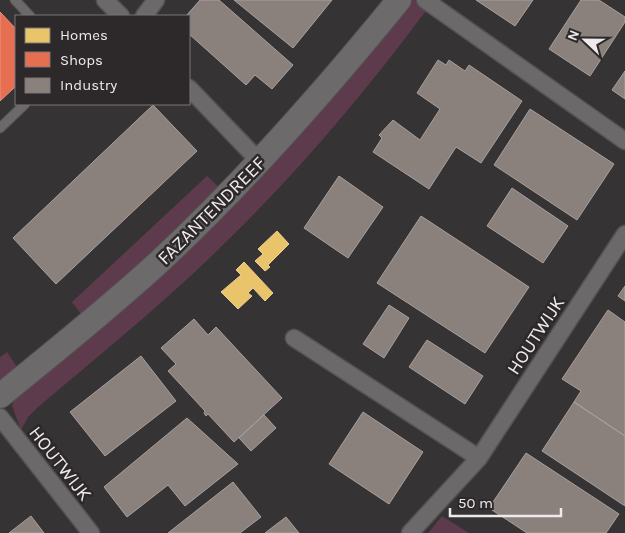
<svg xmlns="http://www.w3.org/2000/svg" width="625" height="533" viewBox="0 0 625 533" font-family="Karla,sans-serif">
<rect width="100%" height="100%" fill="#363334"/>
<path fill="#5e3a4d" d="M410 0H414L428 8C367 90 301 169 228 240 168 300 102 353 37 408L28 417 21 430 12 406 17 393Z
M207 176 220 188 84 318 72 302Z
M7 352 19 370 0 385V357Z
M442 516 469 533H428Z"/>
<path fill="#e9c46a" stroke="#eacf91" d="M277 231 289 244 268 265 270 267 265 271 255 261 263 254 258 249Z
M244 262 273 293 265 301 253 288 248 293 252 296 238 309 221 292 241 275 236 270Z"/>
<path fill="#e76f51" stroke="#e99480" d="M0 12 16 29V86L0 101Z"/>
<path fill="#8a817c" stroke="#a8a09e" d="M200 0H219L293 65 272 89 255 75 246 85 189 34V16H186Z
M234 0H332L293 48Z
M476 0H533L515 26Z
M581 0H599L625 17V22L590 76 549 49Z
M438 60 446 65 449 60 465 71 469 65 522 101 481 163 456 147 429 189 373 152 382 138 379 135 393 120 420 140 440 109 417 93Z
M625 71V99L612 90Z
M153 105 197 151 56 284 13 238Z
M530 109 614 164 577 220 494 165Z
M339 176 383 207 348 258 304 228Z
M512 188 568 226 543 263 487 226Z
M421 216 529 287 485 353 377 283Z
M625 286V301L618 296Z
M389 305 409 318 384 358 363 344Z
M608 310 625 322V436L574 402 581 391 562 379Z
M194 319 208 335 216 327 282 398 234 442 208 414 206 416 204 413 205 411 168 371 176 364 161 348Z
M427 340 483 376 465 404 409 367Z
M141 356 176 401 105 456 70 412Z
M574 402 625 436V506L542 451Z
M363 412 423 452 389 504 329 464Z
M264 415 276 428 251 451 239 438Z
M187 418 238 464 185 506 168 485 127 517 104 487Z
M526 453 619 514 606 533H527L489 508Z
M233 482 261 517 240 533H168Z
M31 516 44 533H9Z
M286 517 299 533H265Z"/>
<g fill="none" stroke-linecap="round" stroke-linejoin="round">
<g stroke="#545152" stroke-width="11">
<path id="lane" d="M15 0 30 16
M0 128 25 104"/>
</g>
<g stroke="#545152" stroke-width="19">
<path id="street" d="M105 0 121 16
M425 0 625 141
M144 16 156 0
M189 88 260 162
M294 338 479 458
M0 417 91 533
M410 533 479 458 625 234"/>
</g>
<g stroke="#545152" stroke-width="26">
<path id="secondary" d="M0 396C54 352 108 309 159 262 246 181 324 92 399 0"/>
</g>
<use href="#lane" stroke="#6c696a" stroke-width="9"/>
<use href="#street" stroke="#6c696a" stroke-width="16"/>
<use href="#secondary" stroke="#6d6a6b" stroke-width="24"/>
</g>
<g text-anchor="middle" stroke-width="5" stroke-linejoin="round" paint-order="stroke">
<g font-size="19" fill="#eeeaec" stroke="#2d282a">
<text transform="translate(211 210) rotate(-45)" y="7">FAZANTENDREEF</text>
<text transform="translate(535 335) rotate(-57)" y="7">HOUTWIJK</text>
<text transform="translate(61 463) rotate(52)" y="7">HOUTWIJK</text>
</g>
</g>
<rect x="15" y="15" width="175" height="90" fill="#2d282a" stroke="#7a7678"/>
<rect x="25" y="28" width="25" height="15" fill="#e9c46a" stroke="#7a7678"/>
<text x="60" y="40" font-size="15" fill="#eeeaec">Homes</text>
<rect x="25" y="52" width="25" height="15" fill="#e76f51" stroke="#7a7678"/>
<text x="60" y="65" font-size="15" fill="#eeeaec">Shops</text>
<rect x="25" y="78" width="25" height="15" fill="#8a817c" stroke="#7a7678"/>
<text x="60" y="90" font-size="15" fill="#eeeaec">Industry</text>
<g transform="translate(585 40) rotate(292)" stroke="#2d282a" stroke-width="4" paint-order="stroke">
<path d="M0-4L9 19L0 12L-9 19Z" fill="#eeeaec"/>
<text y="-8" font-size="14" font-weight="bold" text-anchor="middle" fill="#eeeaec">N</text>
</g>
<path d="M450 508v8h111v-8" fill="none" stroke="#eeeaec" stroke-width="2.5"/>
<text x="458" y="508" font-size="15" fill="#eeeaec" stroke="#2d282a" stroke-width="4" paint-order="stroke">50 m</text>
</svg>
